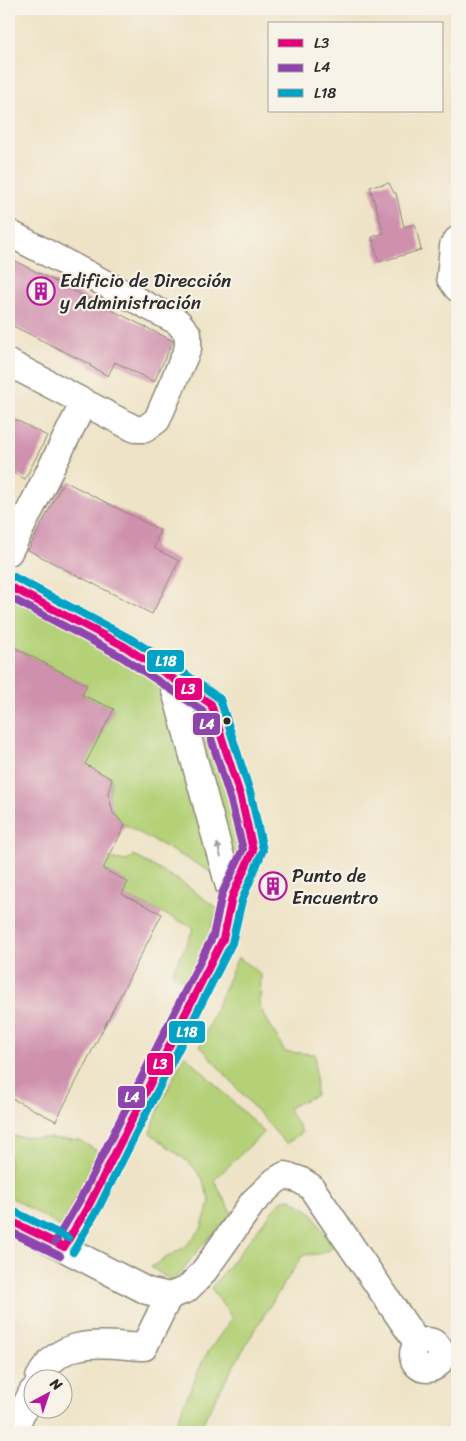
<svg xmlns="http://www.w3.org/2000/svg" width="466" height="1441" viewBox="0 0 466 1441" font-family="Sriracha,sans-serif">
<rect width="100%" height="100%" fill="#f7f3e8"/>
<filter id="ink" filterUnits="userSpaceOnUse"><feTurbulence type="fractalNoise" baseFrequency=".02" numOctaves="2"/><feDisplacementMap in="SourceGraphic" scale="10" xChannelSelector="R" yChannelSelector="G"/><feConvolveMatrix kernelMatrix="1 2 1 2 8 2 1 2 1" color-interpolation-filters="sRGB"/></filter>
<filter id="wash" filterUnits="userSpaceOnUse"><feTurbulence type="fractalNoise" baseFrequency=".0096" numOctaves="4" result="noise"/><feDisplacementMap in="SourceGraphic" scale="20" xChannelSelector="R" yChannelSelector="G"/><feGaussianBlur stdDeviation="1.12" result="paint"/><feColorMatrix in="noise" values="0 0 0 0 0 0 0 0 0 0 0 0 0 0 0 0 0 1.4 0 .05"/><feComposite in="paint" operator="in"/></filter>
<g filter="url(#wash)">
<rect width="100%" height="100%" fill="#eee3c6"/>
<path fill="#b4d178" stroke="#707e52" d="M9 585 211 704 253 850 217 875 125 825C109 809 106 800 112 779L85 764 114 709 82 695 86 685 9 645Z
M133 855 183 883 218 909 191 986 172 973 194 928 122 894 127 882 96 865 100 857 127 861Z
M238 957 261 974 260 1007 285 1052 315 1054 316 1095 288 1108 302 1132 286 1144 200 1046Z
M185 1055 264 1132 214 1180 232 1214 199 1249 173 1282 151 1267 186 1246 201 1229 210 1202 202 1178 191 1164 150 1133 163 1098Z
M9 1136 79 1140 99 1152 61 1227 9 1196Z
M291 1199 311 1212 333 1247C326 1255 313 1254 303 1255 264 1313 229 1371 198 1432H172L204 1358 232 1318 211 1288 278 1204 283 1200Z"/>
<g id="blocks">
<path fill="#cf90ad" d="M389 183 394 193H396L404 227 415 224 421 250 379 262 372 237 384 233 370 187Z
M9 258 173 341 154 382 115 362 108 376 90 366 91 365 9 324Z
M9 416 47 436 25 479 9 471Z
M64 481 160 530 154 548 179 561 152 614 28 550Z
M9 645 87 685 82 695 114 709 85 764 112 779 108 793 113 813 125 825 103 869 128 882 122 894 162 914 56 1121 9 1097Z"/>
</g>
</g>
<g filter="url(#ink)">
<use href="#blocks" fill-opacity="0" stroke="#8c8778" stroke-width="1"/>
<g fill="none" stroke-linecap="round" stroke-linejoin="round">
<g stroke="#8c8778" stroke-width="29">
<path id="minor" d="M9 233 178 322 188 334V348L157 420 145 429H135L9 363
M457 240 453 246 450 278 457 288
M9 552 84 402
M9 586 124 646 171 676 211 704 241 798 253 850 232 897 223 939 90 1203 64 1247
M171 676 232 897
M9 1220 147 1291 169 1296
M413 1355a14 14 0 1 1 28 0a14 14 0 1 1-28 0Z
M39 1378C61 1335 103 1345 144 1347L169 1296 186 1290 202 1274 253 1202 275 1181 285 1175 300 1180 311 1187 418 1344
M9 1423 15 1427 32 1392"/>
</g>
<use href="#minor" stroke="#fff" stroke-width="26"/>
<g stroke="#f7f3e8" stroke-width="11">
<path id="bus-1" d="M9 586 124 646 211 704 241 798 253 850 232 897 223 939 90 1203 64 1247
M9 1220 64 1247"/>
</g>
<g stroke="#f7f3e8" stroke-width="11">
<path id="bus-2" d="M9 597 119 655 202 710 231 801 243 849 222 894 213 936 81 1198 55 1242
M9 1231 60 1256"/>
</g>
<g stroke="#f7f3e8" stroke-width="11">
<path id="bus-3" d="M14 577 129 638 177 668 220 699 251 795 263 850 242 900 232 943 99 1207 73 1252
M13 1211 68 1238"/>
</g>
<use href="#bus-1" stroke="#e5007d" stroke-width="8"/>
<use href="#bus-2" stroke="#8e44ad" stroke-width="8"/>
<use href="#bus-3" stroke="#02a3c6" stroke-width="8"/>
</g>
<defs><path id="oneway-solid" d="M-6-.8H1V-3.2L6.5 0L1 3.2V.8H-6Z" transform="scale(1.25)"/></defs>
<use fill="#a0a0a0" href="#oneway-solid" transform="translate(219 850) rotate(-105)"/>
</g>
<defs>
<g id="building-ring" transform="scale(1.4375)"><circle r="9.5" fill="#f7f3e8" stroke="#b5179e" stroke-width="1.5"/><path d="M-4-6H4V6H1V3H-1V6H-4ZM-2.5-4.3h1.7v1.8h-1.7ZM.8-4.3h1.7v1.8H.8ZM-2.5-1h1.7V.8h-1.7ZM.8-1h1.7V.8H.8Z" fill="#b5179e"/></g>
</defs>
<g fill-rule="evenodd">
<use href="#building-ring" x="41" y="291"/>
<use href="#building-ring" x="273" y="886"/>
</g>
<circle fill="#2b2b2b" stroke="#f7f3e8" stroke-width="2" cx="227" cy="721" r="4.5"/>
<g text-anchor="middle" stroke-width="4.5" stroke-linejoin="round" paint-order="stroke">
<g font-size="19" fill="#2b2b2b" stroke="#f7f3e8" text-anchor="start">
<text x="60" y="287">Edificio de Dirección<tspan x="60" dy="22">y Administración</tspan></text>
<text x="292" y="882">Punto de<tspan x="292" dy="22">Encuentro</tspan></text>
</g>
</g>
<g stroke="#f7f3e8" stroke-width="2">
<rect x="146" y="649" width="39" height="24" rx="5" fill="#02a3c6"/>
<rect x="174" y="677" width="29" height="24" rx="5" fill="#e5007d"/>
<rect x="192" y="712" width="29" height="24" rx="5" fill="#8e44ad"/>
<rect x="168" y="1020" width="38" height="24" rx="5" fill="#02a3c6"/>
<rect x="146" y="1052" width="28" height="24" rx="5" fill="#e5007d"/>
<rect x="117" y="1085" width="29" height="24" rx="5" fill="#8e44ad"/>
</g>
<g font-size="14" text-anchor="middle" font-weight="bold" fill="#fff">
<text x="166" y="666">L18</text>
<text x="188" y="694">L3</text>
<text x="207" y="729">L4</text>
<text x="187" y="1037">L18</text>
<text x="160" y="1069">L3</text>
<text x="132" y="1102">L4</text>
</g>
<rect width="466" height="1441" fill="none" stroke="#f7f3e8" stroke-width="30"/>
<rect x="268" y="22" width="175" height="90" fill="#f7f3e8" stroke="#a5a39c"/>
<rect x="278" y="39" width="25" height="8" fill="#e5007d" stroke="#a5a39c"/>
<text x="314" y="48" font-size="15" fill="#2b2b2b">L3</text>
<rect x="278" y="64" width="25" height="8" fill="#8e44ad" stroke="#a5a39c"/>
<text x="314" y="72" font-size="15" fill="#2b2b2b">L4</text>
<rect x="278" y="89" width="25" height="8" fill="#02a3c6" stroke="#a5a39c"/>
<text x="314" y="98" font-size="15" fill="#2b2b2b">L18</text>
<g transform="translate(48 1394) rotate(40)"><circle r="24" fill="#f7f3e8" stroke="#a5a39c"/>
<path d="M0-4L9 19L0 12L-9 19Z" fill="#b5179e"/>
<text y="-8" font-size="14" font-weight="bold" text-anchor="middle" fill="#2b2b2b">N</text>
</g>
</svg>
